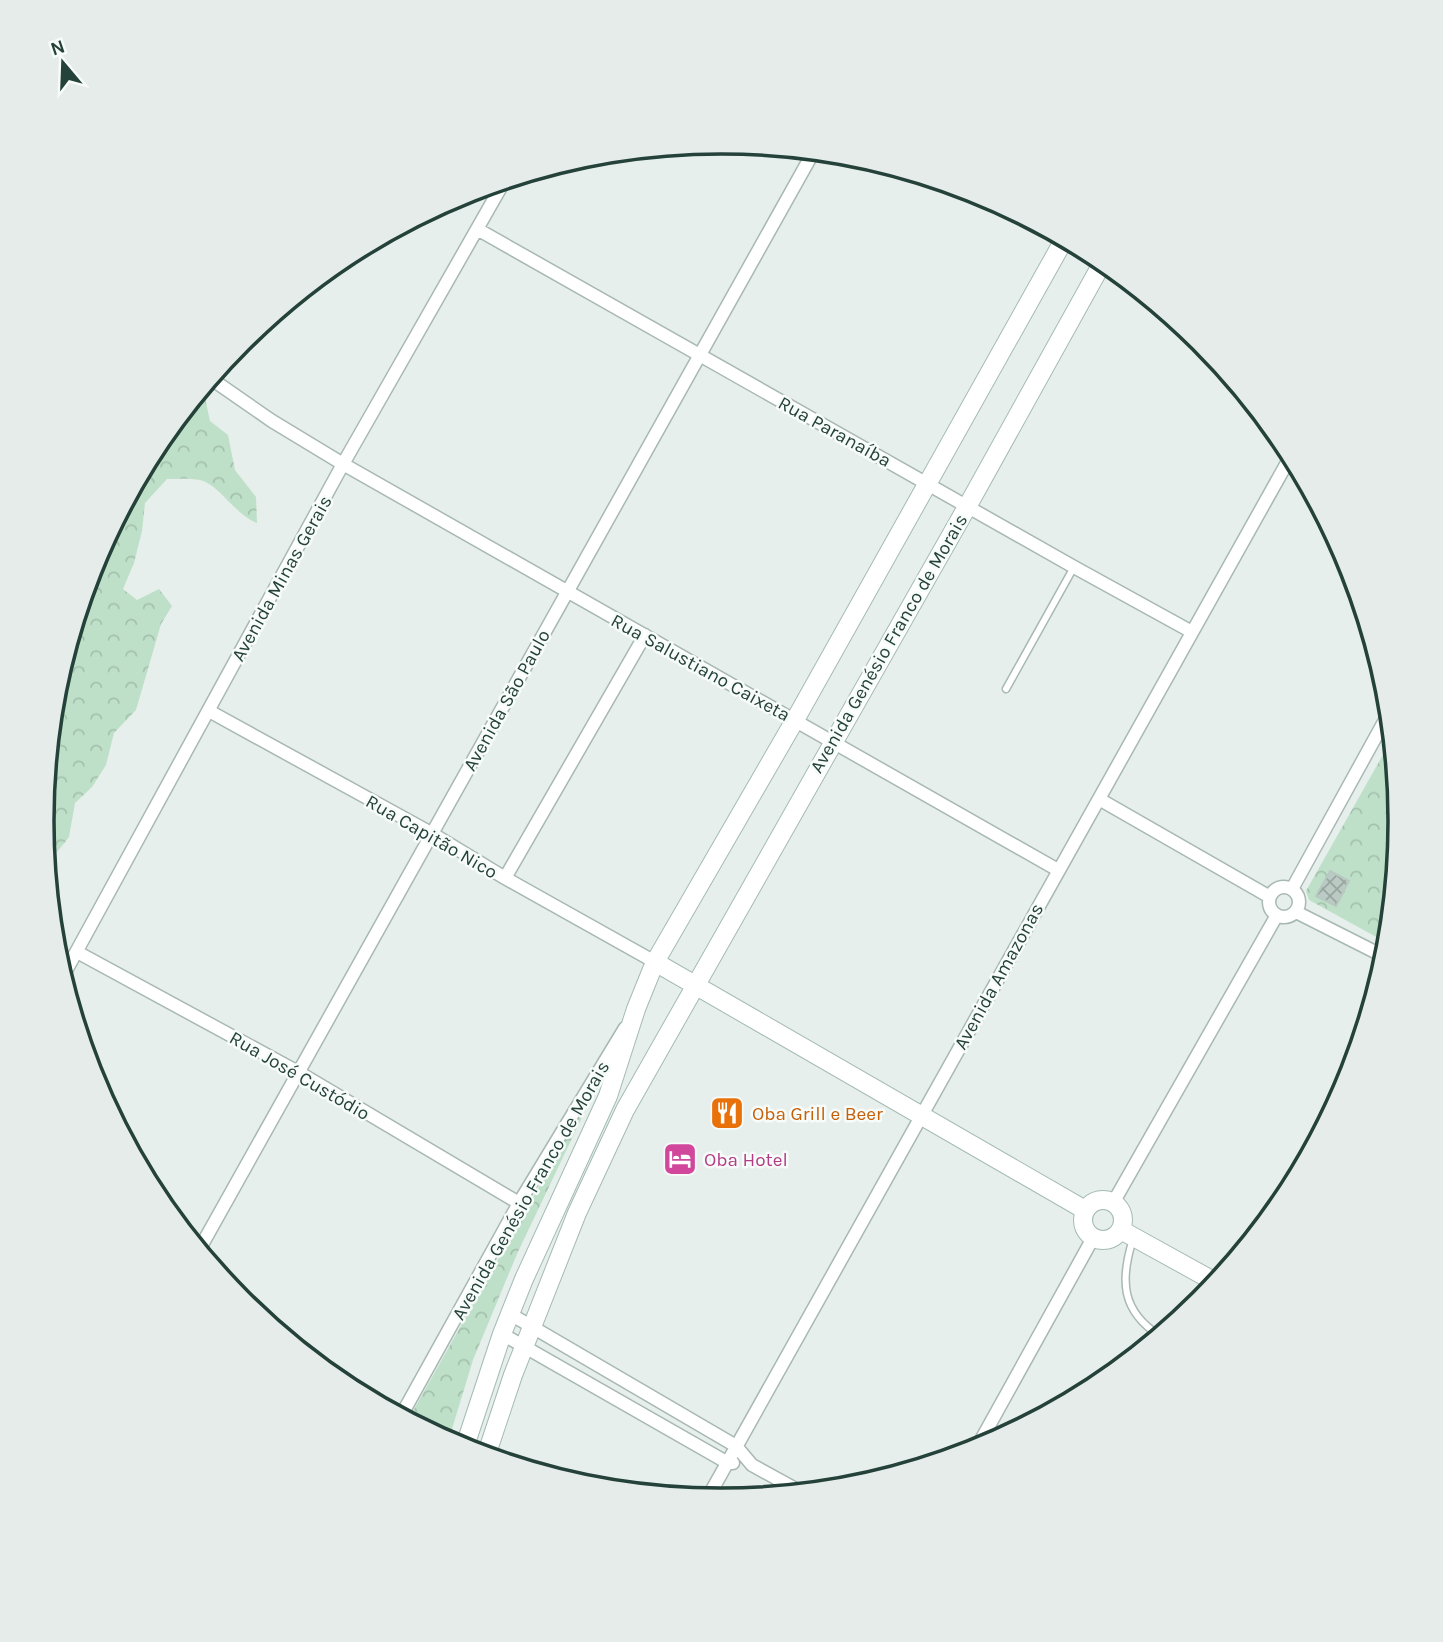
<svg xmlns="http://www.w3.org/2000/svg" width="1443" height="1642" viewBox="0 0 1443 1642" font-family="Karla,sans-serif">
<defs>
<pattern id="forest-crowns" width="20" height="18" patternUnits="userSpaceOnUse" patternTransform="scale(1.75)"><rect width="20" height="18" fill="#bfe0c8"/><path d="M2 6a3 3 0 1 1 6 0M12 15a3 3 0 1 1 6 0" fill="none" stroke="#a4c1ad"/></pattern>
<pattern id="building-cross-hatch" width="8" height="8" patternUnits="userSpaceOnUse" patternTransform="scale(1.75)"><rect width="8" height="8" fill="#bbcac4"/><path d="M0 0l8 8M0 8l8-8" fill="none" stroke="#98a6a0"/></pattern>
</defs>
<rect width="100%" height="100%" fill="#e6efeb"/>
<path fill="url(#forest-crowns)" d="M196 395 205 398 210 421 228 435 235 470 256 497 257 523C235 515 219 484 200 480 190 478 177 479 167 479L145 503 142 531 134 563 123 589 137 600 159 589 172 606 161 624 136 710 114 733 106 765 92 787 75 803 69 837 57 852 45 849 42 821 55 688 94 561 157 443Z
M1393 737 1401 821 1389 944 1309 900 1306 891Z
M582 1110 585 1111 517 1254 473 1360 448 1442 408 1420Z"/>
<path fill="url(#building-cross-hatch)" stroke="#b8c9c2" stroke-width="2" d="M1330 871 1349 881 1336 906 1316 896Z"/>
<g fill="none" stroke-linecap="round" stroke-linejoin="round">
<g stroke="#a8b8b2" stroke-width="9">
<path id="lane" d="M1006 689 1074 567
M1133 1239C1120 1280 1121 1311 1160 1336"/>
</g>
<g stroke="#a8b8b2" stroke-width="15">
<path id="street" d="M477 229 1074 567 1192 632
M210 378 272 421 343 464 1058 870
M1287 464 1302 472
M209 711 431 833 505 878 655 962
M1099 799 1270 897
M505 878 645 635
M1269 902a15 15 0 1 1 30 0a15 15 0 1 1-30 0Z
M1292 889 1390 711
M1296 912 1387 958
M77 952 298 1072 519 1203
M62 978 343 464 505 180
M1113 1203 1277 915
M199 1250 814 151
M510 1314 736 1446 752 1465 803 1493
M502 1334 728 1463H733
M401 1416 519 1203 625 1028
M975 1451 1093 1238
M707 1499 1292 454"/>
</g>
<g stroke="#a4bbb3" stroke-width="20">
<path id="secondary" d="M655 962 1085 1210
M1083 1220a20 20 0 1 1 40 0a20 20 0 1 1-40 0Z
M1121 1230 1217 1283
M464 1449 502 1334 524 1279 608 1096 636 1009 655 962 795 720 1065 238
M486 1456 513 1375 577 1213 625 1110 967 507 1104 260"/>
</g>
<use href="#lane" stroke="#fff" stroke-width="6"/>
<use href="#street" stroke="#fff" stroke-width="12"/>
<use href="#secondary" stroke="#fff" stroke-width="18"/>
</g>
<defs>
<g id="restaurant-square" transform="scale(1.75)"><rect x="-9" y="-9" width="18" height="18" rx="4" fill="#e8710a" stroke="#f7fbf9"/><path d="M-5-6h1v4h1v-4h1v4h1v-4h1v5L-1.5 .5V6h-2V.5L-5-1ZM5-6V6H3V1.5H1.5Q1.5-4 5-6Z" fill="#fff"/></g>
<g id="hotel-square" transform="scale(1.75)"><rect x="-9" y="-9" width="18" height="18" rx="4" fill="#d1479c" stroke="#f7fbf9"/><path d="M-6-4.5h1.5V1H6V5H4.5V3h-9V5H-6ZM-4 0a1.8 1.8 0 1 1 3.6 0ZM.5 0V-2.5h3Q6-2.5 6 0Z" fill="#fff"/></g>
</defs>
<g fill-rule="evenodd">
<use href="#restaurant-square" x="727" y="1113"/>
<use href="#hotel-square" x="680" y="1159"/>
</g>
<g text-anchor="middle" stroke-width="5" stroke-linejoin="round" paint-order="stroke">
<g font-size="19" fill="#24423a" stroke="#f7fbf9">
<text transform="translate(835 431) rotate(29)" y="7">Rua Paranaíba</text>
<text transform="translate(281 578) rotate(-61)" y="7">Avenida Minas Gerais</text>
<text transform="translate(888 643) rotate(-60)" y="7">Avenida Genésio Franco de Morais</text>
<text transform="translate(701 667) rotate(29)" y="7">Rua Salustiano Caixeta</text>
<text transform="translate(506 700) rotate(-61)" y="7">Avenida São Paulo</text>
<text transform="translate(432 836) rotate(30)" y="7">Rua Capitão Nico</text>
<text transform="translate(998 976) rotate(-61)" y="7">Avenida Amazonas</text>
<text transform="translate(300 1075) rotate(30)" y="7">Rua José Custódio</text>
<text transform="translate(530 1190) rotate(-60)" y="7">Avenida Genésio Franco de Morais</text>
</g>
<g font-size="19" fill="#c56008" stroke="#f7fbf9" text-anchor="start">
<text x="752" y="1120">Oba Grill e Beer</text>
</g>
<g font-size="19" fill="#b23c85" stroke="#f7fbf9" text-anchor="start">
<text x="704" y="1166">Oba Hotel</text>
</g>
</g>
<path d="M0 0H1443V1642H0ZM54 821a667 667 0 1 1 1334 0a667 667 0 1 1-1334 0Z" fill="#e6ecea" fill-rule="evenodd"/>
<path fill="none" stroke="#24423a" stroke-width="3.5" d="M54 821a667 667 0 1 1 1334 0a667 667 0 1 1-1334 0Z"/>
<g transform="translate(63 63) rotate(341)" stroke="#f7fbf9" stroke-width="5" paint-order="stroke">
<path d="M0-5L12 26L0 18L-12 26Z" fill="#24423a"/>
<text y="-10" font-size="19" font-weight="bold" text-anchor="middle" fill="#24423a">N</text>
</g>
</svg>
